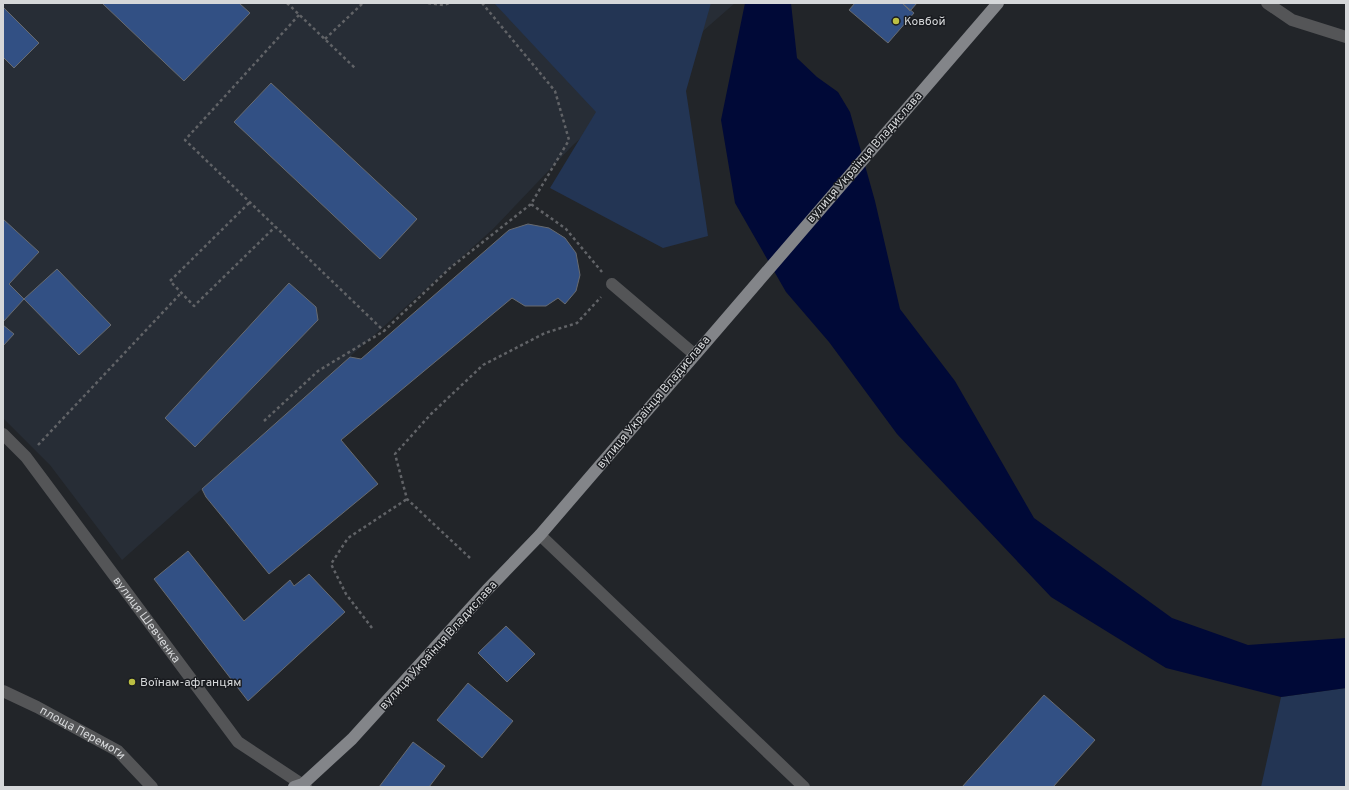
<svg xmlns="http://www.w3.org/2000/svg" width="1349" height="790" viewBox="0 0 1349 790" font-family="Overpass,sans-serif">
<rect width="100%" height="100%" fill="#222529"/>
<path fill="#272d36" d="M3 3H735L573 145 493 229 122 560 50 465 3 418Z"/>
<path fill="#233554" d="M494 3H711L686 91 708 236 663 248 550 188 596 112Z
M1346 688V787H1261L1281 697Z"/>
<path fill="#000937" d="M745 3H791L797 58 817 77 838 92 850 112 875 201 900 309 955 381 1034 518 1172 618 1248 645 1346 638V688L1281 697 1166 668 1051 597 897 434 829 342 786 292 735 203 721 120Z"/>
<path fill="#325084" stroke="#686b70" d="M102 3H239L250 13 184 81Z
M855 3H902L914 13 888 43 849 10Z
M902 3H917L910 11Z
M3 7 39 43 14 68 3 57Z
M271 83 417 219 380 259 234 122Z
M3 219 39 252 9 284 24 299 3 322Z
M528 224 549 228 565 238 576 253 580 275 576 291 565 304 558 298 546 306H525L512 298 341 440 378 484 269 574 206 497 202 489 350 357 361 359 509 230Z
M57 269 111 325 79 355 24 299Z
M289 283 316 307 318 320 195 447 165 418Z
M3 325 14 334 3 346Z
M188 551 244 621 290 580 294 586 309 574 345 612 248 701 154 579Z
M506 626 535 654 507 682 478 653Z
M468 683 513 721 482 758 437 720Z
M1044 695 1095 740 1053 787H962Z
M413 742 445 766 429 787H379Z"/>
<g fill="none" stroke-linecap="round" stroke-linejoin="round">
<path stroke="#616367" stroke-width="2.5" stroke-dasharray="3 3" stroke-linecap="butt" d="M287 3 356 69
M428 3 443 5 450 3
M482 3 555 91 569 140 531 204 566 229 602 272
M299 15 185 140 384 331
M325 39 363 3
M249 203 170 281 194 306 275 227
M264 421 318 371 384 331 450 268 531 204
M38 445 181 293
M470 558 407 499 395 454 431 414 483 365 545 333 577 323 601 297
M372 628 346 594 331 564 348 538 407 499"/>
<g stroke="#545557" stroke-width="12">
<path d="M1267 3 1292 20 1346 37"/>
<path d="M612 284 694 354"/>
<path id="s1" d="M3 434 26 457 238 742 306 787"/>
<path d="M540 535 804 787"/>
<path id="s2" d="M3 691 37 707 118 751 152 787"/>
</g>
<path stroke="#838589" stroke-width="12" d="M294 787 303 784 352 739 487 590 540 535 998 3"/>
</g>
<g fill="#bcbf43" stroke="#191b1f" stroke-width="1.5">
<circle cx="896" cy="21" r="4"/>
<circle cx="132" cy="682" r="4"/>
</g>
<g text-anchor="middle" stroke-width="3" stroke-linejoin="round" paint-order="stroke">
<g font-size="12" fill="#d5d7d9" stroke="#191b1f" text-anchor="start">
<text x="904" y="25">Ковбой</text>
<text x="140" y="686">Воїнам-афганцям</text>
</g>
<g font-size="12" fill="#d5d7d9" stroke="#191b1f">
<text transform="translate(864 157) rotate(-49)" y="4">вулиця Українця Владислава</text>
<text transform="translate(653 402) rotate(-50)" y="4">вулиця Українця Владислава</text>
<text dy="4" stroke="none"><textPath href="#s1" startOffset="235">вулиця Шевченка</textPath></text>
<text transform="translate(438 645) rotate(-48)" y="4">вулиця Українця Владислава</text>
<text dy="4" stroke="none"><textPath href="#s2" startOffset="90">площа Перемоги</textPath></text>
</g>
</g>
<rect width="1349" height="790" fill="none" stroke="#d5d7d9" stroke-width="8"/>
</svg>
